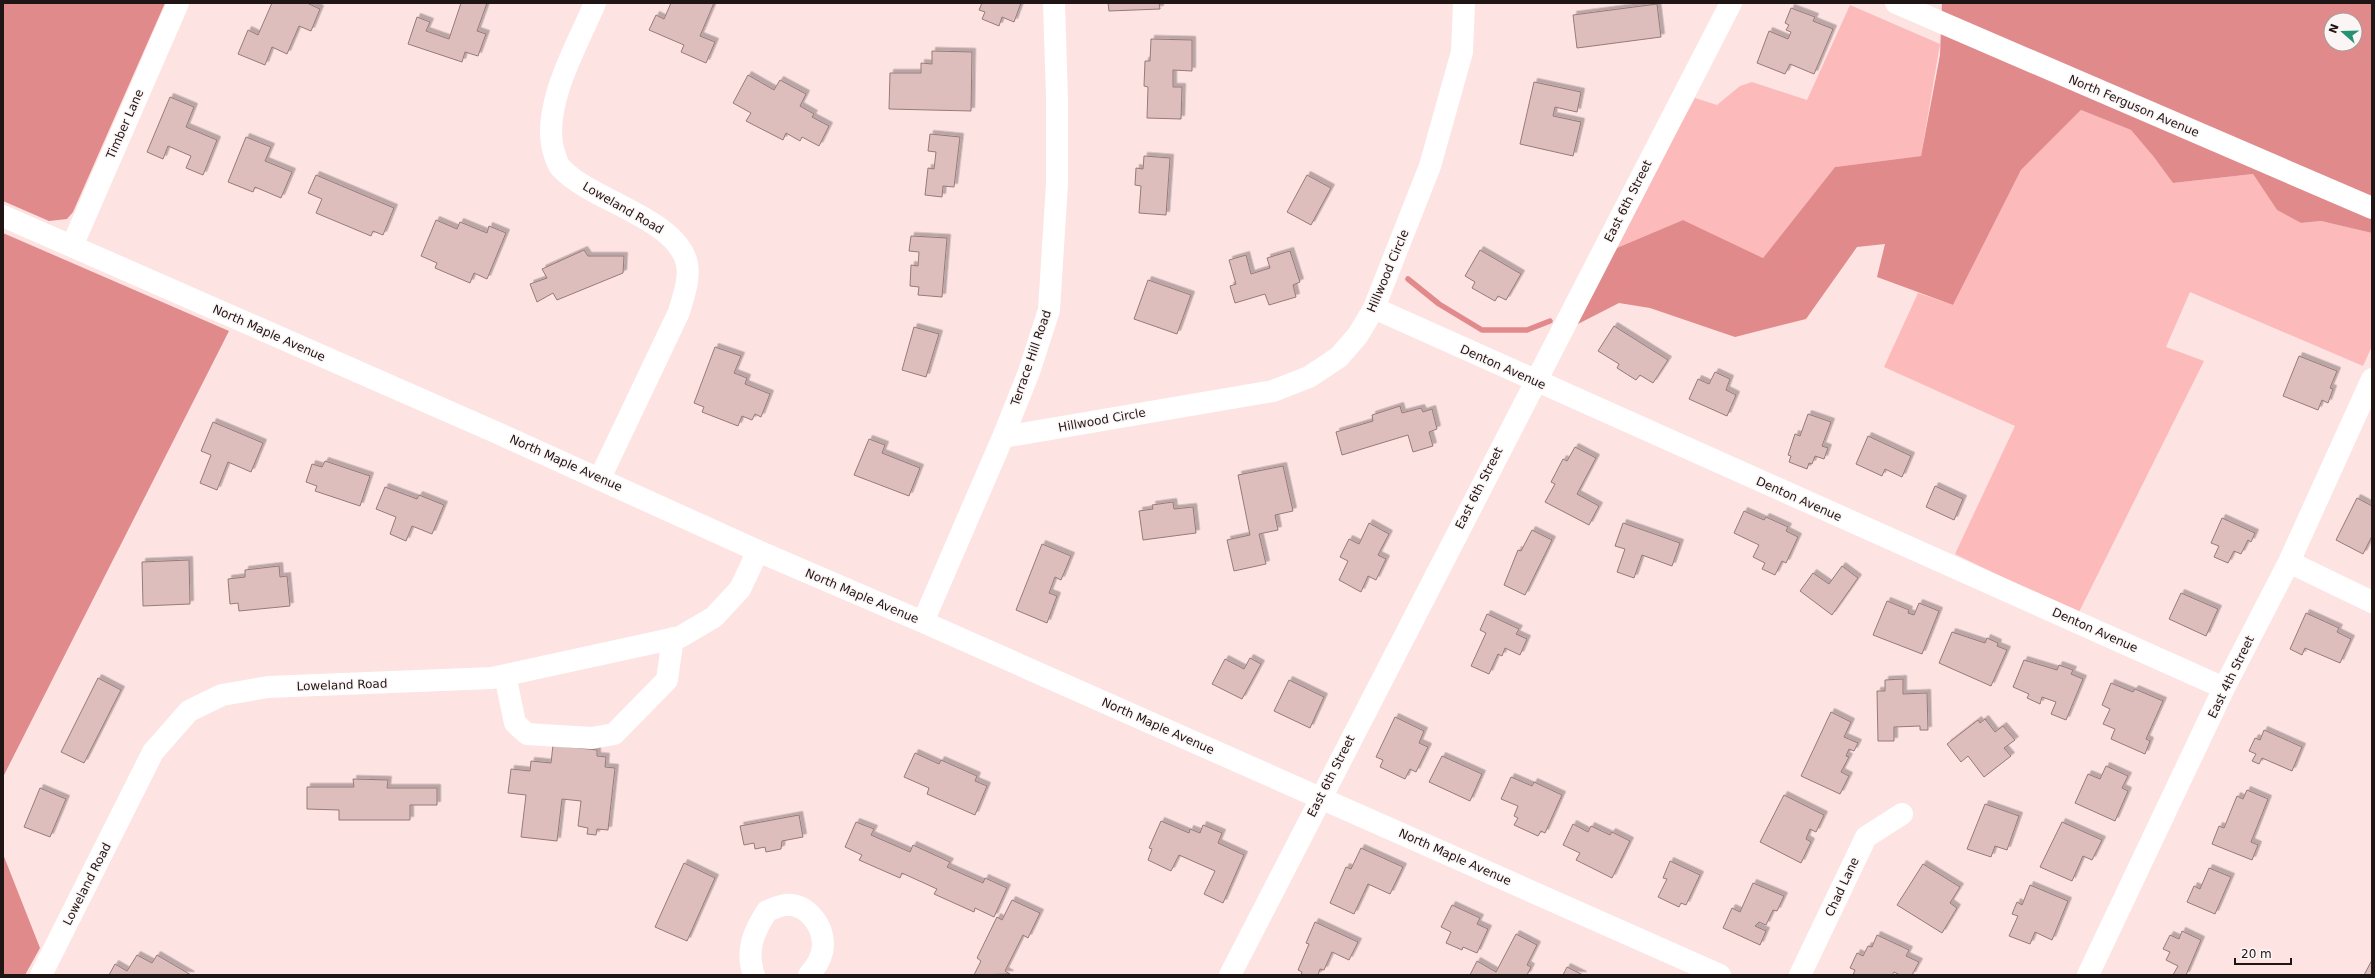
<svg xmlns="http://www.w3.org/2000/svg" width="2375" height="978" viewBox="0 0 2375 978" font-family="'DejaVu Sans',sans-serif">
<defs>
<filter id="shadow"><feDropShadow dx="3.5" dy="-3.5" stdDeviation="0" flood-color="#0004"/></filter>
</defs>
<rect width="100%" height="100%" fill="#fde3e2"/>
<path fill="#fcbaba" d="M1850 5 1940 44 1921 156 1835 167 1763 258 1683 220 1612 250 1695 98 1717 105 1740 86 1752 82 1807 100Z
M2081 110 2131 130 2160 163 2173 183 2253 174 2277 210 2301 223 2321 221 2372 233V346L2363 366 2190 292 2166 347 2204 361 2078 614 1955 554 2015 426 1884 367 1918 293 1953 305 2021 170Z"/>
<path fill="#e18a8b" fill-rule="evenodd" d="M3 3H165L73 212 67 219 49 221 3 201Z
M1942 3H2372V233L2321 221 2301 223 2277 210 2253 174 2173 183 2154 157 2131 130 2081 110 2021 170 1953 305 1877 277 1885 244 1857 247 1806 319 1735 337 1650 308 1619 303 1576 325 1612 250 1683 220 1763 258 1835 167 1921 156 1940 55ZM2331 20H2355V44H2331Z
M3 233 229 331 3 777Z
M3 854 40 948 25 975H3Z"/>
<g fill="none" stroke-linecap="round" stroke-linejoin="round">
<path stroke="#e28a8b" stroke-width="5.5" d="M2093 77 2169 17 2191 3
M1408 279 1439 304 1482 330H1527L1550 321
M1588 307 1601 303 1621 276 1675 298 1723 305 1759 293 1790 273 1839 216 1886 211 1958 151 2002 133 2052 109 2070 94"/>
</g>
<path fill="#ddbebd" stroke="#977a7a" filter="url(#shadow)" d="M272 3H307L320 9 311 31 299 26 287 54 272 47 265 65 238 54 248 30 258 35Z
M461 3H487L477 31 486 34 478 56 465 52 462 62 408 44 417 17 430 22 426 31 449 39Z
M671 3H714L700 36 715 42 706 63 681 52 684 45 649 30 656 15 664 19Z
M982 3H1021L1014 22 1002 17 999 26 982 19 985 12 979 10Z
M1108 3H1159L1160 9 1109 11Z
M1657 4 1661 37 1577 48 1573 15Z
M1791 8 1815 17 1813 21 1833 29 1814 74 1790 64 1785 74 1757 63 1769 31 1788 39 1791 32 1786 30 1789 25 1785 23Z
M1151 39 1192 40V71L1173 70V87H1182L1181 119 1147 118 1148 87 1144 86 1145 61H1150Z
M932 51 972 52 971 111 889 109 890 73H921V63L932 64Z
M748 75 774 90 780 80 806 94 800 106 814 114 812 117 829 126 819 146 802 137 800 141 786 133 783 140 746 121 751 113 733 103Z
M1534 82 1581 92 1577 112 1555 107 1553 116 1581 122 1573 156 1520 144Z
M170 97 194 107 186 127 217 140 203 175 186 168 191 156 168 146 163 159 147 152Z
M930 134 960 137 954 187 943 186 942 197 925 195 928 168 934 169 936 152 928 151Z
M246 137 271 147 265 161 292 172 281 198 255 187 253 192 228 182Z
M1144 156 1170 158 1166 215 1139 213 1141 186 1135 185 1136 168 1143 169Z
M316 175 394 208 383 235 373 231 371 236 316 213 322 199 308 193Z
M1307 175 1331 188 1311 225 1287 212Z
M436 220 457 229 460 222 487 233 489 226 506 233 487 279 474 273 470 283 435 268 437 263 421 256Z
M911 236 947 238 942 297 918 295 919 287 910 286 911 265 918 266 919 252 909 251Z
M584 250 588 256H624L623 273 557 300 553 293 537 302 530 284 547 278 542 269Z
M1480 250 1521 274 1506 300 1498 296 1495 301 1472 288 1475 282 1465 276Z
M1290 251 1300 282 1293 285 1296 297 1269 305 1265 294 1235 303 1230 286 1236 284 1229 260 1246 255 1251 274 1270 268 1267 258Z
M1148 280 1191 295 1177 334 1134 319Z
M1614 326 1668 360 1653 383 1640 375 1636 380 1617 368 1619 364 1598 351Z
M914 327 939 334 926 377 902 370Z
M715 347 741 356 734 373 747 378 745 384 770 394 761 417 755 414 752 420 742 416 738 426 702 412 704 407 694 403Z
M2299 356 2337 371 2330 388 2333 389 2328 403 2322 400 2318 410 2283 396Z
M1715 372 1730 379 1726 390 1736 395 1727 416 1689 399 1698 379 1709 384Z
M1400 406 1402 413 1421 408 1423 412 1432 409 1437 429 1429 432 1433 446 1413 452 1408 435 1342 455 1336 432 1373 421 1372 415Z
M1808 414 1831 422 1822 446 1828 448 1824 459 1815 456 1812 464 1809 463 1807 469 1789 462 1791 456 1788 455 1795 434 1800 436Z
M213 422 263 443 251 472 228 462 217 490 200 483 211 455 201 451Z
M1868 436 1911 456 1902 477 1885 469 1882 476 1856 464Z
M869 439 885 445 882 453 920 468 909 496 854 475Z
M1575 447 1596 458 1577 494 1599 506 1589 525 1545 502 1555 484 1551 482 1563 459 1567 461Z
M325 461 370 476 360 506 315 491 317 486 306 482 312 464 322 467Z
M1283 466 1293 511 1275 515 1278 530 1259 534 1266 564 1234 571 1227 540 1250 535 1238 475Z
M1935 486 1963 499 1954 520 1926 507Z
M385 487 417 499 419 495 444 505 432 534 412 526 406 541 390 534 396 517 376 509Z
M2357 498 2372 506V536L2363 554 2336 540Z
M1173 502 1174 509 1193 507 1196 533 1143 540 1139 511 1153 509 1152 505Z
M1744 511 1764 520 1766 517 1788 527 1786 531 1798 537 1786 563 1782 561 1775 575 1762 569 1765 563 1753 557 1759 545 1734 533Z
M2222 518 2255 533 2251 542 2248 540 2241 554 2234 551 2228 563 2214 557 2219 546 2211 543Z
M1369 523 1389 534 1378 555 1386 559 1376 580 1368 576 1361 592 1339 580 1348 561 1340 557 1349 539 1359 544Z
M1623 523 1680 543 1672 566 1642 555 1634 578 1617 572 1625 549 1615 546Z
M1532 530 1552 540 1525 595 1504 585 1518 550 1521 551Z
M1042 544 1071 556 1061 580 1055 577 1049 593 1057 596 1047 623 1016 610Z
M189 560 190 604 143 606 142 562Z
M279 566 280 577 287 576 290 606 239 611 238 603 230 604 228 579 245 577V570Z
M1842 566 1858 578 1832 615 1800 591 1813 573 1829 584Z
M2181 593 2218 609 2206 636 2169 619Z
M1887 601 1909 610 1908 613 1914 615 1919 603 1939 611 1922 654 1873 635Z
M2306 613 2339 628 2337 632 2351 639 2340 663 2305 648 2302 655 2290 649Z
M1487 614 1519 629 1516 634 1527 639 1520 655 1505 648 1502 656 1498 654 1489 674 1471 666 1486 633 1480 630Z
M1952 632 1985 643 1987 638 1998 643 1997 646 2007 650 1991 686 1939 663Z
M1250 658 1261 664 1242 699 1212 684 1225 659 1244 669Z
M2024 660 2057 670 2059 665 2073 670 2071 674 2083 679 2066 720 2051 714 2056 702 2042 697 2040 704 2027 698 2029 694 2013 687Z
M98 678 121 690 84 763 61 752Z
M1903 679V694L1927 693 1928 730H1920V726L1894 727V741H1878L1877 691H1885V680Z
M1289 680 1324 697 1310 728 1274 711Z
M2111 683 2133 692 2135 689 2163 701 2146 739 2150 741 2145 754 2111 739 2115 729 2103 724 2110 709 2102 705Z
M1831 712 1851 722 1844 737 1858 743 1854 751 1849 749 1846 756 1849 757 1841 772 1849 776 1840 794 1801 776Z
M1395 717 1424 731 1419 743 1428 747 1416 772 1410 769 1405 779 1380 767 1383 760 1376 757Z
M1985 719 1995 732 2003 726 2015 740 2004 748 2011 756 1984 777 1968 756 1961 762 1947 744 1978 720 1980 723Z
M2264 730 2302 747 2292 771 2262 758 2259 764 2252 761 2256 754 2249 751 2255 738 2260 740Z
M553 745 597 750V756L606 757 605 767 615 768 608 830 597 829 596 835 587 834 588 828 578 826 581 801 562 799 557 841 521 837 526 795 508 793 511 769 530 771 531 761 551 763Z
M915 753 939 764 941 760 977 776 975 781 987 786 975 815 927 794 929 788 904 777Z
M1442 756 1482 774 1470 801 1429 782Z
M2106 766 2128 776 2122 788 2128 791 2115 821 2075 803 2088 774 2100 779Z
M1511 777 1532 786 1534 782 1562 795 1545 833 1541 831 1538 836 1514 825 1518 818 1514 816 1518 806 1501 799Z
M353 779 388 780 387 788H437V805H410V820H339V810L307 809V787H354Z
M40 788 66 799 50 837 24 827Z
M2247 790 2268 799 2251 842 2258 845 2252 860 2212 844 2219 826 2224 828 2237 796 2243 799Z
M1784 795 1824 815 1816 832 1810 829 1806 839 1811 842 1801 863 1760 842Z
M1985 804 2019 816 2007 850 1995 846 1991 857 1967 849Z
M799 815 803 837 782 841 781 849 766 852 765 847 755 849 754 843 744 845 740 826Z
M1161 821 1189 833 1190 829 1200 833 1203 825 1222 833 1218 843 1244 855 1223 903 1204 894 1215 871 1179 855 1171 871 1148 860 1152 849 1149 848Z
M856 822 874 829 871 835 910 852 913 845 950 862 947 867 983 883 985 878 1007 888 994 917 975 908 974 912 934 894 937 889 902 873 900 878 859 860 862 855 845 847Z
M2062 822 2102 840 2092 860 2083 856 2072 881 2040 867Z
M1573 824 1588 832 1591 826 1610 835 1612 832 1630 841 1612 878 1576 860 1580 853 1563 845Z
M1361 848 1403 867 1390 894 1368 884 1354 914 1330 903 1346 867 1351 869Z
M1670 861 1700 875 1686 905 1681 903 1679 907 1658 897 1667 879 1663 878Z
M684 863 715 878 687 941 655 927Z
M1923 864 1960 887 1950 903 1957 908 1942 933 1897 905Z
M2209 868 2231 877 2215 914 2187 902 2194 886 2200 889Z
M1753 883 1784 896 1777 911 1773 910 1766 925 1759 922 1755 926 1766 931 1760 945 1723 928 1732 908 1740 912Z
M2030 885 2068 901 2052 940 2035 932 2030 944 2009 936 2018 916 2012 914 2017 902 2022 905Z
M1012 900 1040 913 1028 938 1023 935 1005 971 1010 974 974 975 981 961 977 958 997 917 1002 920Z
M1452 905 1480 918 1477 924 1488 929 1477 953 1463 947 1462 950 1446 943 1451 932 1441 927Z
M1315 922 1358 942 1349 960 1332 952 1324 970 1320 969 1318 975H1301L1302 972 1298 970 1309 944 1306 943Z
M2182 931 2201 940 2186 975H2173L2178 966 2166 960 2170 952 2163 949 2170 935 2179 939Z
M1516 934 1537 945 1527 965 1531 967 1527 975H1470L1477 961 1496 972Z
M1877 935 1909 950 1906 956 1919 962 1912 975H1900L1894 972 1892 975H1853L1855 970 1850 968 1857 953 1863 956 1868 946 1872 947Z
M137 955 152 963 157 955 191 975H109L115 964 127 971Z
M2372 960V975H2364Z
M1567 967 1583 975H1563Z"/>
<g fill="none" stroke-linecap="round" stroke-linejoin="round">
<path stroke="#fff" stroke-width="22" d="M595 3C578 44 545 99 552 144 553 150 557 165 562 169 592 201 678 219 687 264 690 280 683 297 679 312L600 478
M1896 3 2372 208
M3 216 493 431 758 551 923 622 1720 975
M72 246 178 3
M1374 308 2224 688
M1003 437 1273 391 1309 377 1339 357 1358 335 1374 308 1430 166 1462 52 1464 3
M2289 562 2372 602
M923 622 1003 437 1029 372 1049 310 1057 184V99L1054 3
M505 675 515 723 527 734 592 738 614 734 667 680 673 638
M41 975 153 752 189 711 222 695 268 687 492 678 680 637 714 617 740 589 758 551
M754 975C745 951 754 931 767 911 772 909 779 906 785 905 806 903 823 924 823 945 823 956 816 967 809 975
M1230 975 1731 3
M1800 975 1866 837 1902 814
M2088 975 2224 688 2289 562 2372 379"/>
</g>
<g text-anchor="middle" stroke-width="3" stroke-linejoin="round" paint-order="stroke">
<g font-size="12" fill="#201515" stroke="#fcf5f5">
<text transform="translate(2134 106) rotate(23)" y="4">North Ferguson Avenue</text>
<text transform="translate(125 124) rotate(-66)" y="4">Timber Lane</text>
<text transform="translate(1628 201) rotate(-63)" y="4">East 6th Street</text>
<text transform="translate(623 208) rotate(30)" y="4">Loweland Road</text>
<text transform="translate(1388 271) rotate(-67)" y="4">Hillwood Circle</text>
<text transform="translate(269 333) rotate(24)" y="4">North Maple Avenue</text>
<text transform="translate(1031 358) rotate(-71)" y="4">Terrace Hill Road</text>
<text transform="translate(1503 367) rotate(24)" y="4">Denton Avenue</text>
<text transform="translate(1102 420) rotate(-10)" y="4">Hillwood Circle</text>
<text transform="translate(566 463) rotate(24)" y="4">North Maple Avenue</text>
<text transform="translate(1479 488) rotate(-63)" y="4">East 6th Street</text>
<text transform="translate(1799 499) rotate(24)" y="4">Denton Avenue</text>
<text transform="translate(862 596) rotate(23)" y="4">North Maple Avenue</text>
<text transform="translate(2095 630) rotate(24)" y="4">Denton Avenue</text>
<text transform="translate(2231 677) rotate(-64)" y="4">East 4th Street</text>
<text transform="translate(342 685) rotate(-2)" y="4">Loweland Road</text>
<text transform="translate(1158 726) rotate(24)" y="4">North Maple Avenue</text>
<text transform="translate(1331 776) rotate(-63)" y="4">East 6th Street</text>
<text transform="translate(1455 857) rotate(24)" y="4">North Maple Avenue</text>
<text transform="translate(87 884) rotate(-63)" y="4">Loweland Road</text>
<text transform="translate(1842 887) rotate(-65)" y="4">Chad Lane</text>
</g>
</g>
<rect width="2375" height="978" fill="none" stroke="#201515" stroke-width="8"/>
<g transform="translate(2343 32) rotate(290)"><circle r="19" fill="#fcf5f5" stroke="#a49b9b"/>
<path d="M0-3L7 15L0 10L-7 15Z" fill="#259373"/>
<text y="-6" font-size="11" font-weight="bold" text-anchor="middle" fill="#201515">N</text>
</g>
<path d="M2235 958v6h56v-6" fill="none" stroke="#201515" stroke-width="2"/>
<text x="2241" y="958" font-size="12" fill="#201515" stroke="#fcf5f5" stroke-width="3" paint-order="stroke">20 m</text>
</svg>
